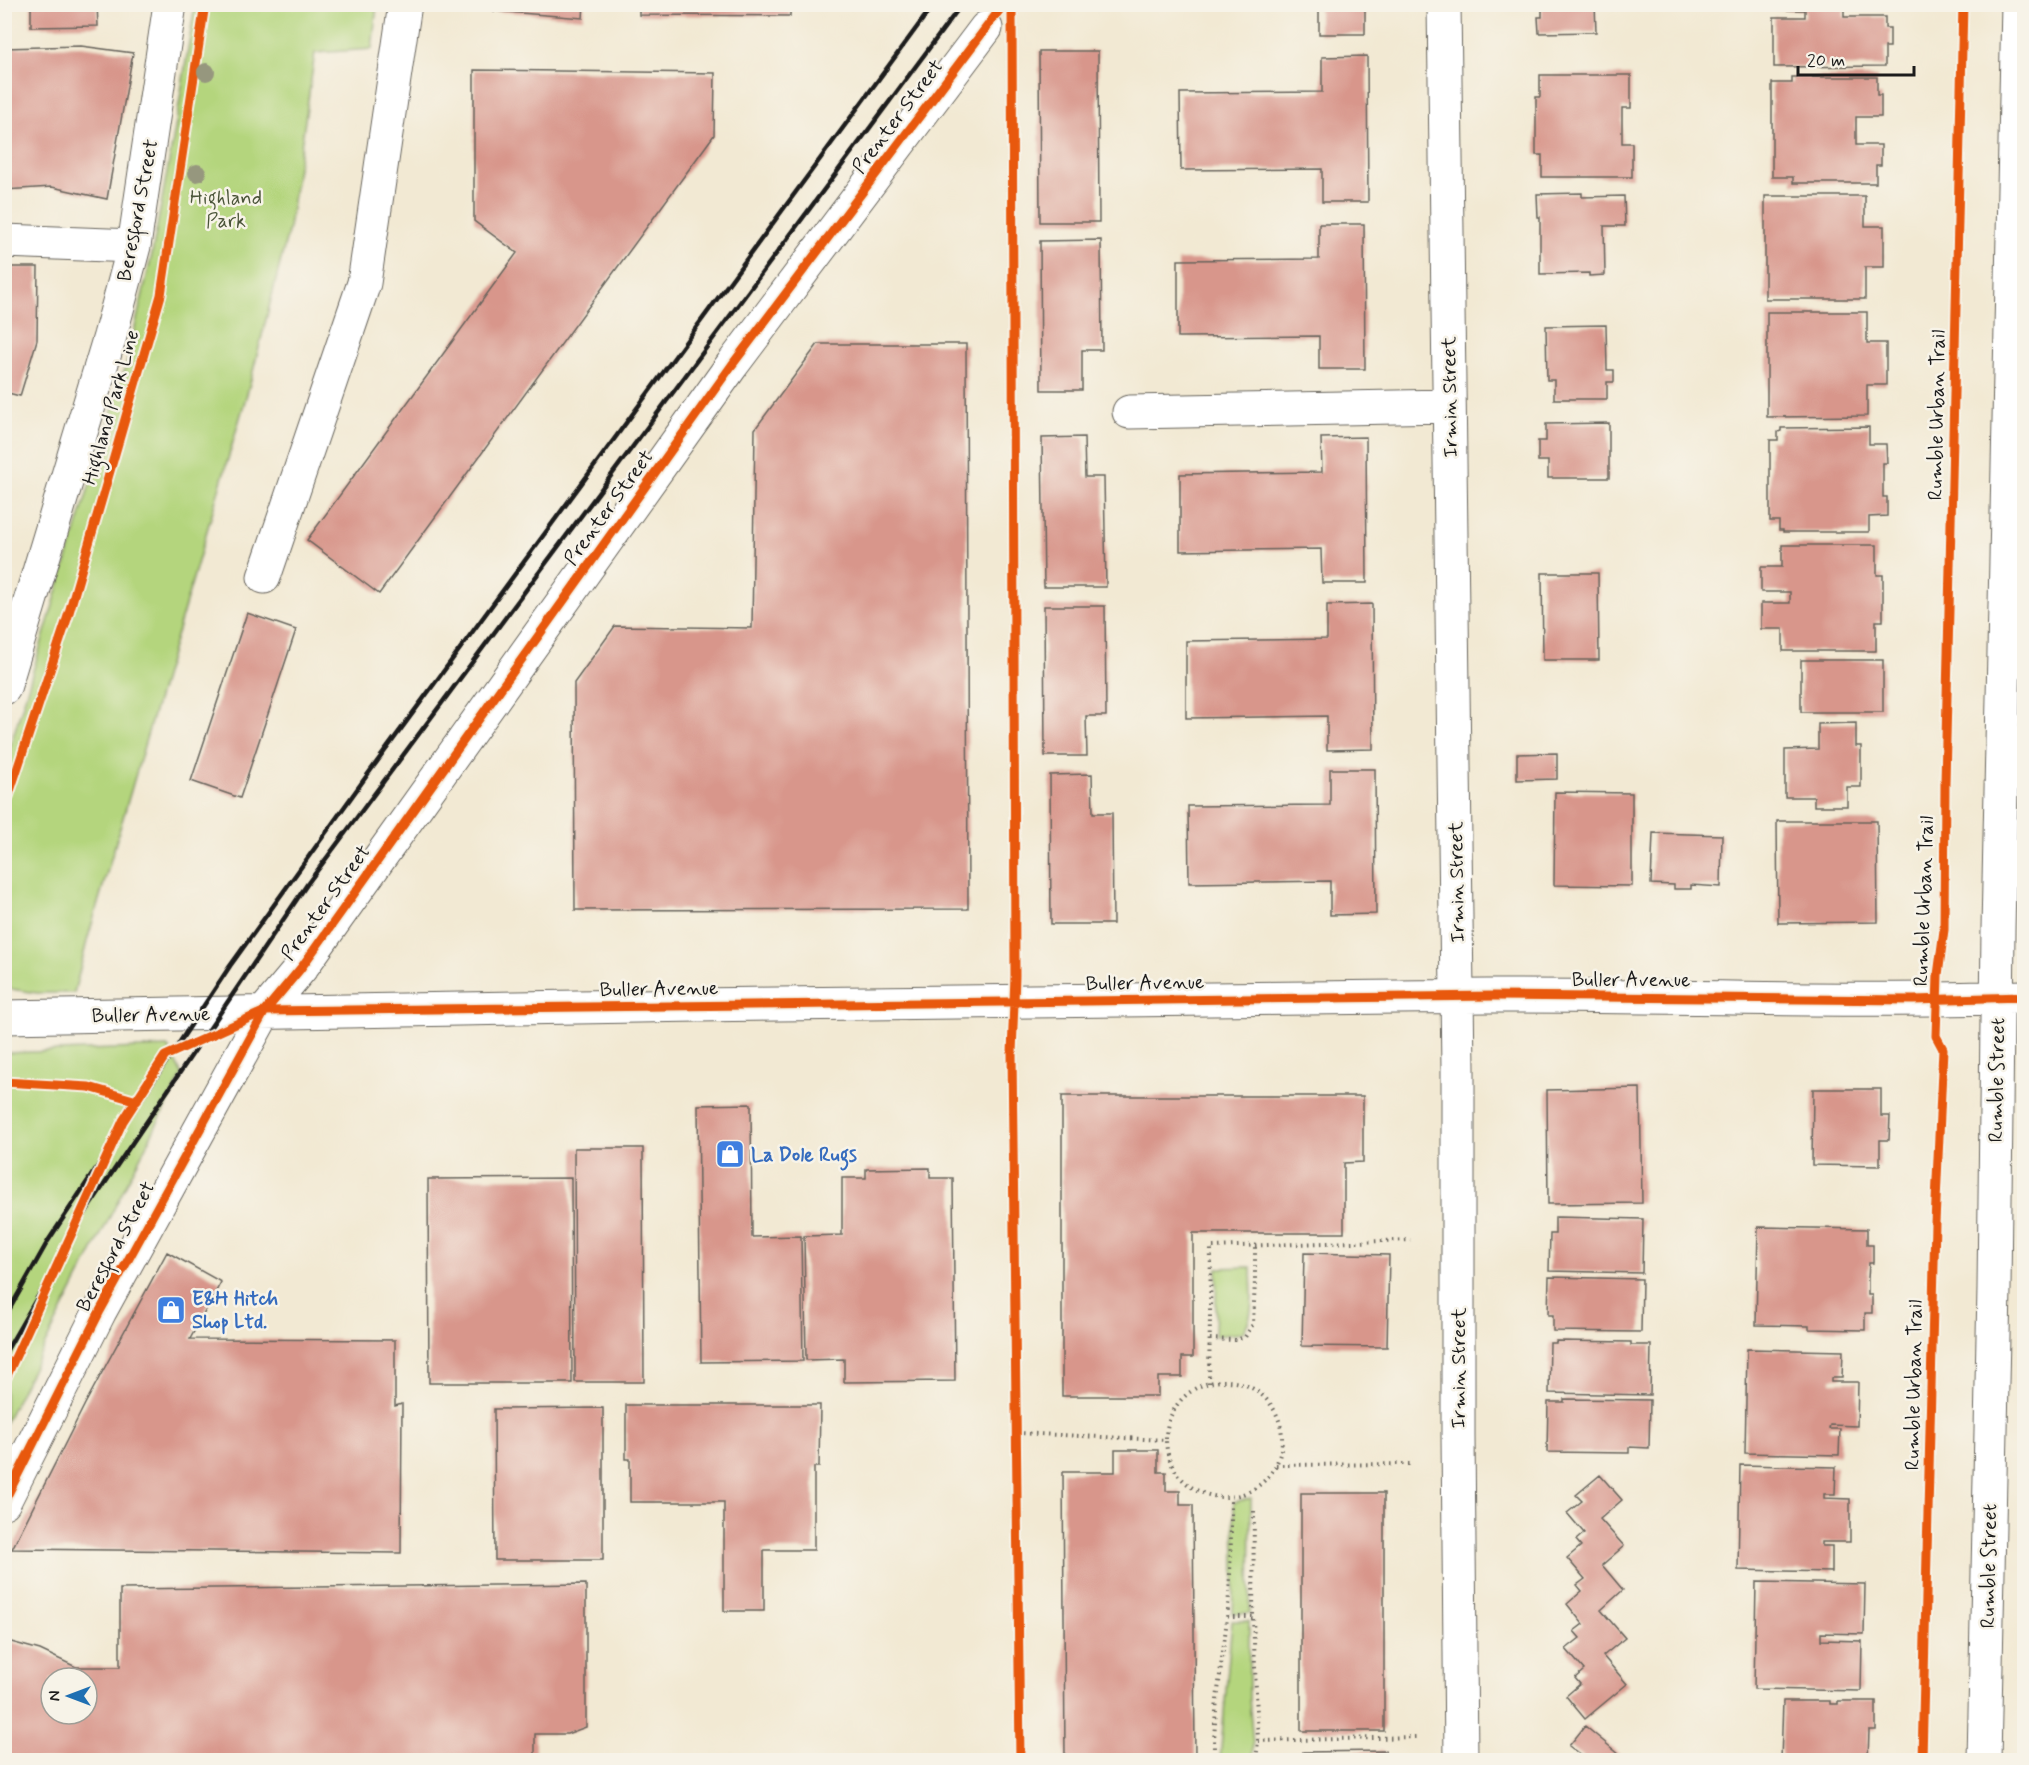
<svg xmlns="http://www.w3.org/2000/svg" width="2029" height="1765" viewBox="0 0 2029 1765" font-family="Mynerve,sans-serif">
<rect width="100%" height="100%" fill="#f7f3e8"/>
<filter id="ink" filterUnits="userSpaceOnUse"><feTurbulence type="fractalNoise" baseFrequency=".0167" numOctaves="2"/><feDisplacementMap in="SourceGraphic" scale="12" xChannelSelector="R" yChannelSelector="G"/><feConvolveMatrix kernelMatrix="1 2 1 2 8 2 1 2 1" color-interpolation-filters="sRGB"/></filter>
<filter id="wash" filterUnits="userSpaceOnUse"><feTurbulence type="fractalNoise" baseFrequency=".008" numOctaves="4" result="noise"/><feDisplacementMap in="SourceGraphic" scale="24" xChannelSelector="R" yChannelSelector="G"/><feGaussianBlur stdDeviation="1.35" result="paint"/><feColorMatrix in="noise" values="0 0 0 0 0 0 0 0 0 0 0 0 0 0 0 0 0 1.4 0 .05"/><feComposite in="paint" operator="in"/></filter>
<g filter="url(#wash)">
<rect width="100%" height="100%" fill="#f2e9d3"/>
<path fill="#b4d57d" stroke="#68784c" stroke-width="1.5" d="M195 5H377L372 49 315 53 289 228 249 387 87 941 74 993H37L5 988V763L127 362 152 254 176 123Z
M168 1047 182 1075 5 1423V1053Z
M1251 1267C1251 1288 1256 1316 1242 1333L1215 1336 1217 1268Z
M1251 1498 1250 1613 1233 1614 1235 1565 1234 1502Z
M1232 1621H1249V1698L1253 1745 1252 1760H1220Z"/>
<g id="blocks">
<path fill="#d8968b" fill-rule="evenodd" d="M31 4H97L98 26 31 27Z
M495 4H584L583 18 494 11Z
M639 4H806V9H790V16L639 15Z
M1319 4H1365V34H1319Z
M1542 4H1595L1596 32 1539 33 1538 17H1542Z
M1774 4H1885V9H1844V17H1885V28H1890V47H1885V66L1774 67V17H1805V10H1774Z
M81 46 133 53 107 199 52 187 4 190V48Z
M1039 51H1098L1099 222H1040Z
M1367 56 1368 202H1322V169L1181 170 1180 93 1322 92V57Z
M474 70 715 73 714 135 379 594 307 540 517 253 474 221Z
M1540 75H1631V108H1622V143H1632V177H1542V155H1536V97H1540Z
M1792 77H1877V95H1881V117H1856V145H1881V165H1876V183H1793V177H1772V83H1792Z
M1582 193V197L1624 196 1625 226H1604L1605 275 1589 276V273L1540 274V217H1538L1537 194Z
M1765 196H1865V226H1884V267H1865V299H1765Z
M1319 224H1364L1365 369H1319V336L1178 337V260L1319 259Z
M1101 240 1102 350H1082V390H1041L1040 241Z
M4 267H38L37 340 20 396 4 392Z
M1767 312H1867V343H1886V385H1867V416L1767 417Z
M1606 325 1607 370H1614V382H1607V399H1554V380H1547L1546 326Z
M818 344H966L968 909 575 910 574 683 615 626 752 628 755 429Z
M1609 423V478H1548V461H1538V441H1546V424Z
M1869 427V444H1886L1887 463H1883V497H1887V516L1869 517V532H1783V530H1779V521H1770V440H1778V432L1781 431V428Z
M1084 437 1085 477H1104L1106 587H1044L1042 438Z
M1366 437 1367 583H1322L1321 549 1180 551V474L1322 472 1321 438Z
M1782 545H1877V575H1883V621H1876V651H1783V629H1761V603H1790V592H1761V567H1782Z
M1542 573H1598L1599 660H1543Z
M1372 604 1373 749 1327 750V716L1186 718V641L1327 639V605Z
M1044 606H1105L1106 716H1086L1087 756H1045Z
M247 613 296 630 240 798 191 781Z
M1801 660H1883V712H1801Z
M1856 723V746H1861V787H1847V806H1814V797H1785V750L1818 749V724Z
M1557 753V779L1517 780V754Z
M1330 769H1375L1376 914 1330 915V881L1189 883 1188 806 1330 805Z
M1092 774 1093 813H1112L1113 924H1051L1050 775Z
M1555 792 1632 793V886L1554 885Z
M1777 821H1877L1878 922 1778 923Z
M1653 833 1722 835 1721 887 1691 885V889H1674V885L1651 884Z
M1640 1088 1642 1203 1548 1204 1547 1090Z
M1813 1089H1881V1116H1890L1889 1140H1880V1166L1812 1165Z
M1062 1096H1363V1162L1344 1163V1233H1193V1357H1182V1377H1158V1396H1062Z
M751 1104 752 1237 801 1236 803 1361 701 1362 698 1105Z
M574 1148H643L644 1382H575Z
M930 1168V1178H953L955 1381 844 1382V1359L806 1360 804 1236 842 1235V1178H866V1169Z
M571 1178 572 1383H429L428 1179Z
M1555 1217 1643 1219 1642 1273 1549 1271 1550 1234H1555Z
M1758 1227 1867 1229V1245H1873V1263H1869L1868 1279V1295H1872V1313H1865V1330L1809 1329V1326L1756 1325Z
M167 1252 221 1282 190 1339 395 1340V1406L402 1404 401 1553 12 1549 85 1404Z
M1304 1253 1389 1255 1387 1347 1302 1346Z
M1549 1277 1642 1279 1641 1332 1553 1331V1315H1548Z
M1556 1341 1631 1342V1345H1651L1650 1395 1549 1393 1550 1343H1556Z
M1747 1349 1843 1351 1842 1378H1831V1382H1858L1857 1426 1830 1425 1829 1429H1840L1839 1455 1745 1453Z
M1564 1399 1650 1400 1649 1448 1629 1447V1453L1547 1452 1548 1402H1564Z
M626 1405H820L819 1467H814V1550H764V1611H724V1502H630V1459H626Z
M603 1408V1560H495L494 1409Z
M1115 1450H1158V1472H1166V1491H1180V1505H1193L1195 1760H1065L1063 1472H1115Z
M1740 1465 1836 1467 1835 1494H1824V1498L1850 1499V1542H1822V1546H1832V1572L1738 1570Z
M1600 1475 1622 1500 1600 1519 1624 1546 1602 1565 1623 1590 1601 1610 1625 1638 1603 1656 1627 1684 1585 1719 1566 1696 1580 1684 1575 1678 1584 1670 1566 1649 1580 1638 1574 1631 1583 1624 1567 1604 1582 1591 1577 1585 1585 1579 1567 1558 1581 1546 1576 1540 1584 1533 1567 1513 1582 1501 1576 1495Z
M1301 1493H1384V1731H1301Z
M1756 1582 1865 1584 1864 1634 1821 1633V1640L1862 1641 1861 1691 1754 1689Z
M586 1584V1727L567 1734H535V1760H4V1640L40 1650 76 1667H120V1589ZM51 1678H87V1714H51Z
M1783 1701H1830V1704H1838V1701H1876V1730H1869L1868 1760H1781Z
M1585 1726 1626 1760H1580L1583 1757 1569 1746Z
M1385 1751 1386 1760H1303V1752Z"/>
</g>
</g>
<g filter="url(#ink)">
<use href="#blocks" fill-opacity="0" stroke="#67645c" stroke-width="1.5"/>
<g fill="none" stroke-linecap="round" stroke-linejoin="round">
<g stroke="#67645c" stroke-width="35">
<path id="minor" d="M1444 4 1458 1069V1436L1461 1760
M4 241 134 246
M1129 412 1449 406
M264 577 364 283 405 4
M4 688 110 336 134 246 170 4
M4 1017C498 1006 993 1001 1487 996 1666 995 1845 1003 2024 997
M4 1502 100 1311 265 1011 301 968 732 365 986 28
M1984 1760 1994 1289 1998 929 2018 4"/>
</g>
<path stroke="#67645c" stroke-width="4" stroke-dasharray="1.5 4.5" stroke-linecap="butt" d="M1210 1339 1236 1340 1245 1337 1253 1324 1255 1280V1246
M1166 1439a58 58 0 1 1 116 0a58 58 0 1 1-116 0Z
M1209 1383 1211 1247 1411 1240
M1017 1433 1166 1440
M1276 1465 1413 1464
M1254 1511 1253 1617 1258 1741 1256 1760
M1227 1617H1253
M1258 1741 1416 1737
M1214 1760C1213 1713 1222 1665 1227 1618 1231 1578 1231 1538 1231 1497"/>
<use href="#minor" stroke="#fff" stroke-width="33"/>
<path stroke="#1c1c1c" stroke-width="4.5" d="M4 1319 48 1241 230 966 368 774 934 4
M4 1355 91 1204 308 883 962 4"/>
<g stroke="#f7f3e8" stroke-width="13">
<path id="cycleway" d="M1012 4 1015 976 1012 1053 1020 1760
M4 809 68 616 161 295 205 4
M4 1082 89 1087 137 1101
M4 1382 123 1121 165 1056 265 1011 1494 996 1913 1000 2024 997
M4 1502 100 1311 265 1011 301 968 732 365 1004 4
M1922 1760 1935 1223 1943 1049 1936 1036 1938 975 1944 930 1945 783 1963 4"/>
</g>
<use href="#cycleway" stroke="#e8590c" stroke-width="9"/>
</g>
<g fill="#96977e">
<circle cx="206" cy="72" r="9"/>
<circle cx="197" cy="173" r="9"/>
</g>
</g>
<defs>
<g id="shop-square" transform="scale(1.5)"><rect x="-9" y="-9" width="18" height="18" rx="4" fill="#3f7fe0" stroke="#f7f3e8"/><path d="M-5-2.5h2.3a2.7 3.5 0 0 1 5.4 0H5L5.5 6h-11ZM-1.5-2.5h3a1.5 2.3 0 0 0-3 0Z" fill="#fff"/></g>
</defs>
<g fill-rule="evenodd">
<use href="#shop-square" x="730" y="1154"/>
<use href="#shop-square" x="171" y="1310"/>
</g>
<g text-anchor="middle" stroke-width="5" stroke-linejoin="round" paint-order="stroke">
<g font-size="20" fill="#1c1c1c" stroke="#f7f3e8">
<text transform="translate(897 116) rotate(-53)" y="7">Prenter Street</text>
<text transform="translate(137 210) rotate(-79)" y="7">Beresford Street</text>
<text transform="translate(1449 397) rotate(-91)" y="7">Irmin Street</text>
<text transform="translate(110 407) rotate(-74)" y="7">Highland Park Line</text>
<text transform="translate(1936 415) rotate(-89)" y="7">Rumble Urban Trail</text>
<text transform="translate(608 507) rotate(-54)" y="7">Prenter Street</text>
<text transform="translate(1456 882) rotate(-91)" y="7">Irmin Street</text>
<text transform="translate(1923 901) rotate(-88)" y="7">Rumble Urban Trail</text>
<text transform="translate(325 902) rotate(-54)" y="7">Prenter Street</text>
<text x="1631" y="986">Buller Avenue</text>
<text transform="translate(1145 982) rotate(-1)" y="7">Buller Avenue</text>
<text transform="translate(659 988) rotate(-1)" y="7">Buller Avenue</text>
<text transform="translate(151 1014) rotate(-1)" y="7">Buller Avenue</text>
<text transform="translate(1996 1080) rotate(-89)" y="7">Rumble Street</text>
<text transform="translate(115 1246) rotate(-62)" y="7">Beresford Street</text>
<text transform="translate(1458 1368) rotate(-90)" y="7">Irmin Street</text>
<text transform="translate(1913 1385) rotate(-89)" y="7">Rumble Urban Trail</text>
<text transform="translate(1988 1566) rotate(-89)" y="7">Rumble Street</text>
</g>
<g font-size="20" fill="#4a5439" stroke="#f7f3e8">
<text x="226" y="204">Highland<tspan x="226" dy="23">Park</tspan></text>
</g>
<g font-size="20" font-weight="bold" fill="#366cbe" stroke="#f7f3e8" text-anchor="start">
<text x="751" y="1161">La Dole Rugs</text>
<text x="192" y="1305">E&amp;H Hitch<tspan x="192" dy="23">Shop Ltd.</tspan></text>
</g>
</g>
<rect width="2029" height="1765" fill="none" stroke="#f7f3e8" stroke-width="24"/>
<g transform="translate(69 1696) rotate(270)"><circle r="28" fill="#f7f3e8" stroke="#9f9d96" stroke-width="1.5"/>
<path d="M0-4.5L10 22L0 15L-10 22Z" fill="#1f6fb2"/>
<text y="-9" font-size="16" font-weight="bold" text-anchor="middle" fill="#1c1c1c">N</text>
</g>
<path d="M1798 66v9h116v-9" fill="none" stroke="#1c1c1c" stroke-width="3"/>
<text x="1807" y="66" font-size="18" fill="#1c1c1c" stroke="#f7f3e8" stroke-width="4.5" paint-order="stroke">20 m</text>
</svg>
